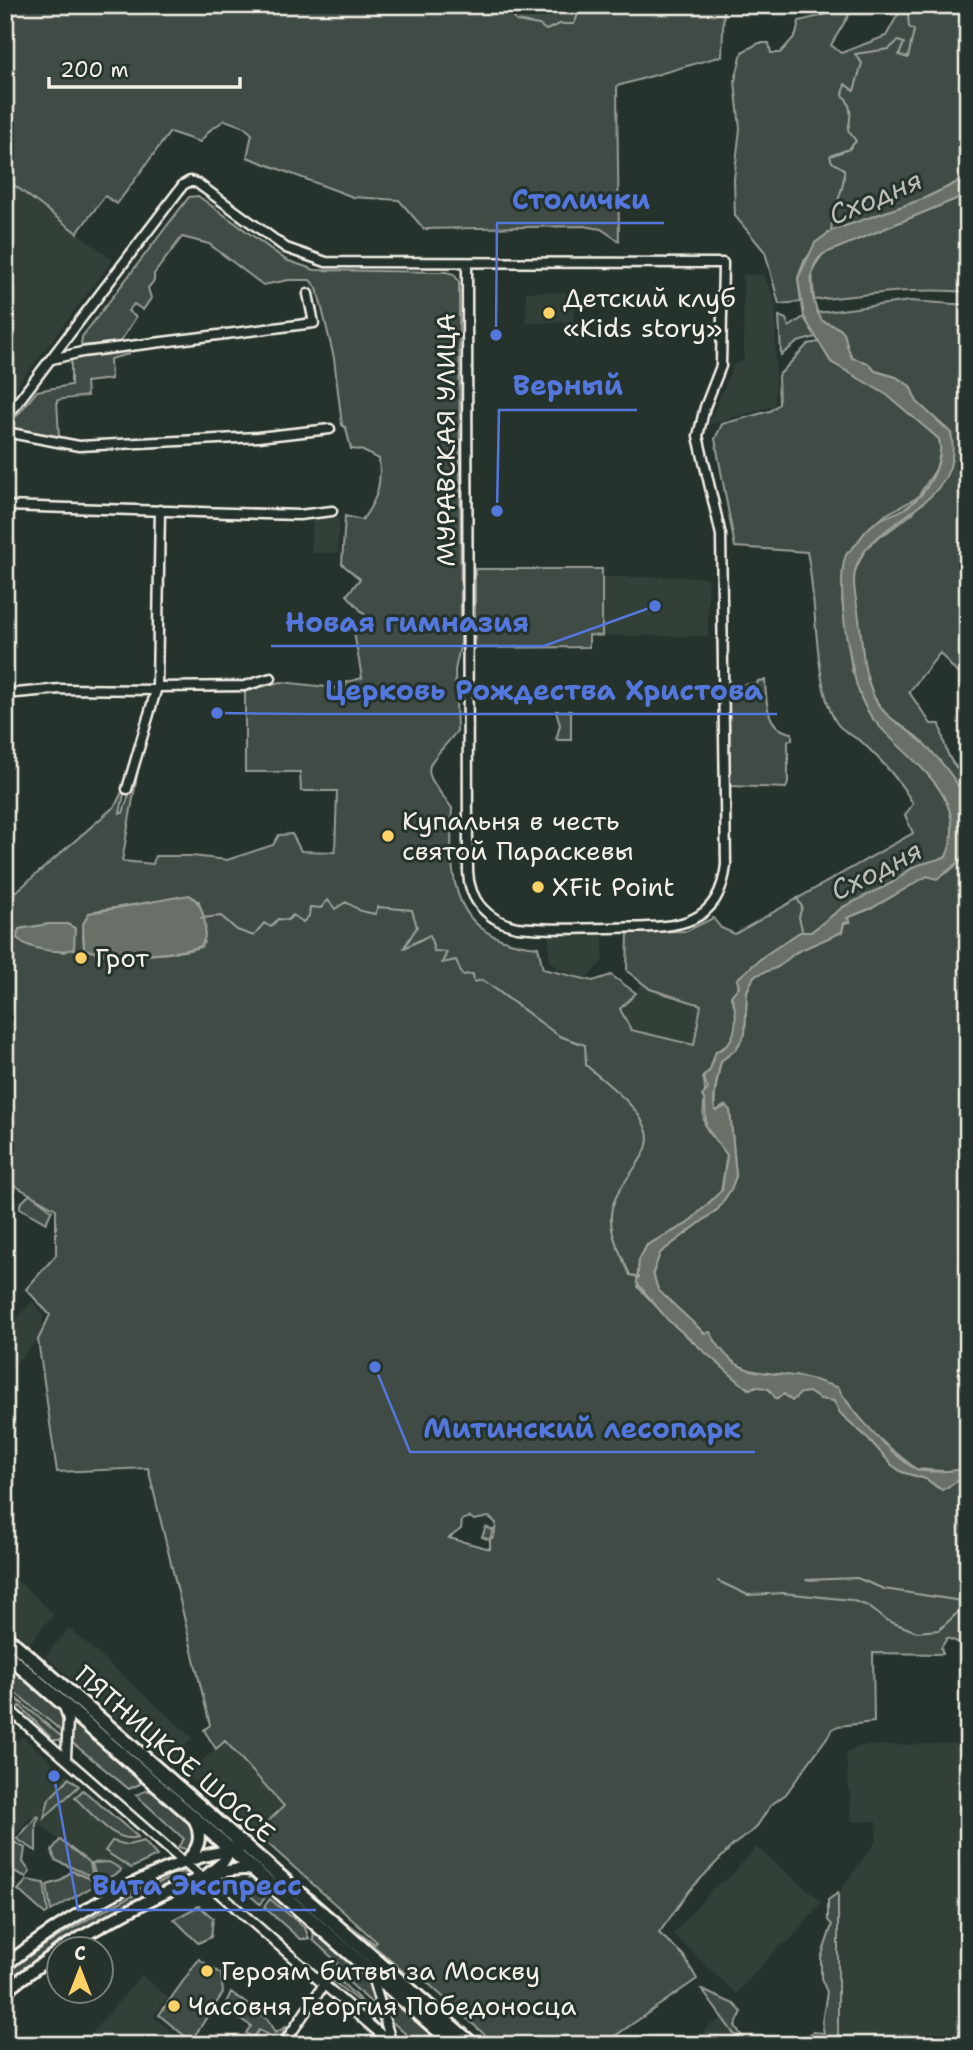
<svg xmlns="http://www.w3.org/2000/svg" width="973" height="2050" viewBox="0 0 973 2050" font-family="'Shantell Sans',sans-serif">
<rect width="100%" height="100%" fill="#26332d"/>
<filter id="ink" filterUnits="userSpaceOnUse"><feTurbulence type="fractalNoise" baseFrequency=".0143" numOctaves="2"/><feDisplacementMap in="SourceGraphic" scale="14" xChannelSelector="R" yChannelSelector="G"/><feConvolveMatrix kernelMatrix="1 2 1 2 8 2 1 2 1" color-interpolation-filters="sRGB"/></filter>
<g filter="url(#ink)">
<path fill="#333f39" d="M5 178 113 260 5 402Z
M743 275H763L776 303 775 405 708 425 734 364 744 361Z
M526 292H573V322L526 323Z
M312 517 339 518 338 553H311Z
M602 577H708V636H602Z
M549 933H603V961L587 978 563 971 549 962Z
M643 982 650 989 701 1005 694 1045 631 1030 620 1009Z
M32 1301 43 1315 42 1330 38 1340 5 1374V1332Z
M5 1569 54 1614 29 1644 5 1623Z
M69 1628 193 1738 169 1765 45 1656Z
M22 1736 157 1853V1857L120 1872 121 1869 109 1862 87 1863 31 1817 5 1846V1755Z
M225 1741 284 1806 254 1836 185 1775Z
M968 1743V2045H869L838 2035V1893L877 1840 876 1821 852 1822 846 1753 859 1746Z
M756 1847 822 1902 790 1941 780 1945 736 1994 673 1934 716 1885 730 1877Z
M141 1975 168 1997 153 2016 186 2045H82Z
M723 2018 742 2045H692L708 2027Z"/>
<path fill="#414b45" stroke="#9a9e96" stroke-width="2" fill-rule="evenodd" d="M5 5H724L722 56 617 86 619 241 601 229 584 226 424 229 399 200 353 197 247 157 252 134 244 127 225 120 210 130 200 142 170 132 117 204 105 196 77 233 5 178Z
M903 5H968V177L923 199 831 231 804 261 798 278 801 302 779 304 765 252 735 216 734 179 740 129 735 81 742 52 759 43H769L771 53H780L796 35 799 21 853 8 831 45 841 53 886 36Z
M968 194V292C916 287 865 295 814 300L812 270 823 254Z
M198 196 286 260 315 270 446 272 454 274 459 282 461 642 455 670 457 731C425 771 417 763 452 808 449 880 450 939 538 947L543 969 593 981 611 975 636 993 620 1009 631 1030 694 1045 701 1005 650 989 627 971 628 932 687 931 713 918 721 928 735 934 913 833 905 815 913 804C900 780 882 761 862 742 854 736 841 731 836 722 814 687 817 597 807 552L735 547 715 439 722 424 770 411 779 404 778 376 808 344 819 342 831 362 888 395 939 439 941 449 936 469 917 498 885 515 847 554 842 600 852 671 884 729 923 762 948 795 955 818 952 847 946 857 909 869 892 883 843 907 811 932H800L764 956 737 979 739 986 731 998C742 1015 736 1045 716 1051L710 1070 703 1077C709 1094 699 1113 706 1127 711 1138 722 1144 727 1155L721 1192 687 1224 647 1245 639 1260 638 1287 675 1326 748 1389C760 1384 770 1387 778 1398L782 1394 809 1392 818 1398 834 1401 843 1416 869 1439 892 1465 902 1472 926 1479 938 1488H948L952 1482 968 1475V1646L947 1638 941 1648 943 1654 873 1653 874 1722 838 1726 833 1729 786 1794 771 1805 755 1829 733 1845 690 1890 659 1933 683 1955 697 1979 602 2045H496L420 1976 413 1980 350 1925 375 1944 377 1942 256 1833 284 1806 225 1741 216 1749 204 1730 210 1725 148 1468 57 1472 38 1340 50 1315 26 1289 56 1255V1209L5 1180V891H17L115 806 126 784 120 813H123L139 764 122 861 153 864 155 856H192L227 860 273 845 279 835 292 834 301 851 335 852 337 791H301L300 772H245V690L281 682 345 689 347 682 362 678 353 626 372 623 347 595 360 579 342 564 345 516 362 520C377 500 382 485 379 459L361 450 351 449 346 428 342 425 334 358 317 288 310 280H289L263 285 209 244 182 237 154 274V281L148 288 151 298 143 310 134 304 128 311 136 317 120 342 81 346 82 337 189 197ZM199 901 204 942 201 947C177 954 105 961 84 948L83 935 95 911 152 902ZM49 924H67L65 952 23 944 19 929ZM470 1517 474 1520 489 1517 496 1523 494 1537 490 1539 493 1530 486 1527 482 1537 490 1540V1549L449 1538 461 1529 462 1520Z
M910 301 968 305V388L961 399 968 404V671L957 673 940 653 909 692 931 724H940C944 744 948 767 968 776V806L948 772 917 737 886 715 874 697 863 666 854 586V573L865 549 874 538 886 533 913 513 952 457 951 433 917 402 909 386 896 377 875 371 868 363 852 358C838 331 856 334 822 321L817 313Z
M779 316 786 319 789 327 804 317 816 337 798 342 781 355Z
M128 349 129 354 110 359 111 379 86 382 87 396 57 400 59 438 6 429 37 391 71 385V357Z
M475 569H602V636L589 635V647L475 648Z
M765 680C766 701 766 730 792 733V740L788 741V783L786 788 730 786 729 685 757 684 758 681Z
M556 711H571V740H556L560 725Z
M968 855V1468L956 1472 916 1469 874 1435 842 1395 802 1377 754 1373 732 1362 717 1348 712 1336 704 1333 658 1290 653 1273 660 1253 718 1209 731 1189 736 1176 730 1110 724 1106 716 1111C711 1104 719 1072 721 1061L736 1049 745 1034 747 991 754 976 776 967 798 951 842 932 844 923 850 921 847 918 872 908 927 876C951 878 950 867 968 855Z
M30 1194 52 1210 46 1223 20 1208V1204Z
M5 1662 65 1714V1734L5 1684Z
M5 1689 63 1738 62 1740H53L20 1706 16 1709 5 1699Z
M75 1723 140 1780V1784L129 1789 69 1740 71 1725Z
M69 1778 79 1786 44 1818 49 1799Z
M83 1790 138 1837C115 1845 91 1812 75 1798Z
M145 1791H151L194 1828 198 1838 189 1850 178 1847 184 1839 136 1795Z
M37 1816 39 1817 36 1824V1851L17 1839Z
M60 1840 90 1863 93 1877 55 1860 52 1850Z
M112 1841 128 1845 144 1841 157 1856 131 1868 105 1851Z
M14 1842 25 1848 23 1862 30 1872 26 1877 5 1867V1853Z
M109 1862 121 1869 120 1872 102 1881 96 1878 92 1863Z
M72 1871 93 1880 95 1885 51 1911 47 1885 60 1881Z
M182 1872 188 1874V1879C124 1909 59 1937 5 1984V1973C61 1931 119 1901 182 1872Z
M251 1876 269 1892 260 1904 241 1888Z
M27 1880 44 1883 48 1912 45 1914 18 1890Z
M838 1893V2035L847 2038 838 2045H760C783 2035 789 2050 813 2032L824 2033 822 2022 827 1992 821 1978V1958L832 1925 828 1920V1900Z
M270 1899 305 1928 309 1939H300L264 1907Z
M199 1906 213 1918 211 1937 198 1943 174 1919Z
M314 1929 369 1978 376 2007 340 1974 336 1961 313 1940Z
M199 1959 221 1974 223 1993 191 2041 159 2015Z
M330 1960 337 1978 378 2017 320 1971Z
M702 1990 734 2004 742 2012 735 2026 748 2045H742Z
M231 1992 268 2020 275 2033 286 2027 279 2041 259 2030 253 2038 246 2033 251 2026 242 2020 249 2007 241 2020 223 2009Z
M385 1994 442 2045H418L390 2020Z"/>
<path fill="#676f68" stroke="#9fa39b" stroke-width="2" d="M968 177V194L823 254C805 269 811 302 822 321 856 334 838 331 852 358L868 363 875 371 896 377 910 386 917 402 951 433C968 514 853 519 854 582 854 594 858 607 859 619 863 646 862 671 874 697 882 715 900 724 915 736 932 749 965 788 968 808 969 819 963 830 965 840 966 845 968 849 968 855L937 879 927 876 872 908 847 918 850 922 844 923 842 932 796 952 778 967 754 976 747 991 745 1034 736 1049 721 1061C719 1072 710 1103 716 1111L726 1106 730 1111 736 1176 731 1189 718 1209 660 1253 653 1273 658 1290 704 1333 710 1332C737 1380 755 1369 801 1377 814 1379 827 1384 839 1388 846 1406 901 1465 919 1470 931 1473 956 1471 968 1468V1475L942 1490 926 1479 902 1472 892 1465 869 1439 840 1413 834 1401 820 1399 809 1392 801 1393 792 1401 784 1394 776 1399 769 1389 755 1386 750 1389 743 1385 667 1319 637 1283 639 1260 647 1245 687 1224 722 1190 727 1155 706 1127 705 1101 702 1096 708 1089 703 1077 710 1070 716 1051C738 1046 739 1014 731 996L739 986 737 979 764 956 800 932H811L843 907 892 883 915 866 946 857C973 793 905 759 874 720 857 700 853 670 848 645 844 625 838 574 846 555 849 550 854 548 857 543 878 510 892 521 915 501 931 486 944 460 939 439L887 395 831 362 804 317 798 278 815 243 831 231 923 199Z
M189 895C204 902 210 932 201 946 177 954 105 961 84 948L83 924 89 913Z
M49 924H67L75 928 74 949C57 954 29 950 17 938L19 929Z"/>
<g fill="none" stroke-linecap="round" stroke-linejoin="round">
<path stroke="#9fa39b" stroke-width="2" d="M364 5 367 9 397 13 406 5
M437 5 441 10 451 5
M506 5 516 21 539 25 546 30 560 24H574L582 5
M831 231C832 210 846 187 844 169L832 162 830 156 849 149 856 141 848 130C851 119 852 104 843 95L845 84 854 91 862 63 855 54 889 49 898 41 904 43 899 55 908 58 914 30 909 27 908 14H917L916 5
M797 898 802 907 799 917 802 930
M201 918 221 916 237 930 254 936 264 923 271 927 278 919 288 920 293 915 303 922 309 916 310 907 321 908 328 900 335 909 346 902 361 911 375 914 378 907 412 910 417 927 405 946
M5 932 18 933
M404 948 430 935 434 951 447 952 442 963 456 960 462 975 473 974 474 982 483 980 559 1036 585 1045 586 1065C606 1084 639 1105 647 1132 655 1158 609 1186 611 1219 611 1238 623 1258 630 1275L639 1277
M806 1580 857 1578 884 1589 968 1602
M718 1581 748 1595 783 1593 851 1600 868 1606 886 1620 917 1632 939 1630 968 1603"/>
<g stroke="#f4f1e8" stroke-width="13">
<path id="street" d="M52 359 82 352 314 323 308 294
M5 419 183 185 190 181 197 183 286 248 326 262 723 263 721 366 705 407 698 436 721 535 726 865C718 935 664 926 609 928 579 929 547 930 517 927 488 921 469 901 468 871L467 263
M5 432 79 446 258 437 330 429
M5 506 299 515 332 511
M157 687 244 686 271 678
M5 694 60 689 155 690
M127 789 157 687 160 510
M5 1706 393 2045
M64 1706 68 1720 66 1757
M371 1973 391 2041
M283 2045 325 1983"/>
</g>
<g stroke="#f4f1e8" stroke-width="16">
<path id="secondary" d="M186 1861C201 1847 202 1836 194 1818
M206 1876 223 1862 232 1847
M63 1948C102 1925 209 1861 253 1870
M5 1966C57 1922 170 1854 238 1850
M5 1991 60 1950"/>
</g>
<g stroke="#f4f1e8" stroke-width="18">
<path id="primary" d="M5 1636 473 2045
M5 1653 455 2045"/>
</g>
<use href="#street" stroke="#26332d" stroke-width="8"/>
<use href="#secondary" stroke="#26332d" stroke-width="10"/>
<use href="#primary" stroke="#26332d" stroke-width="12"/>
</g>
</g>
<g fill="#ffd166" stroke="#26332d" stroke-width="2.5">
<circle cx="549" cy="313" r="7"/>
<circle cx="388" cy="836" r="7"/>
<circle cx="538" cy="887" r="7"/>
<circle cx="81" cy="958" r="7"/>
<circle cx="207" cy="1971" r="7"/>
<circle cx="174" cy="2006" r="7"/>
</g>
<g text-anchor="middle" stroke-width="6" stroke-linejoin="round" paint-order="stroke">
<g font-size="26" fill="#f4f1e8" stroke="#26332d" text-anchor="start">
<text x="563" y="307">Детский клуб<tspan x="563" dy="30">«Kids story»</tspan></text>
<text x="402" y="830">Купальня в честь<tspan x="402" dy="30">святой Параскевы</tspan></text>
<text x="552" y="896">XFit Point</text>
<text x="95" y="967">Грот</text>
<text x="221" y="1980">Героям битвы за Москву</text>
<text x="188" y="2015">Часовня Георгия Победоносца</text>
</g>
<g font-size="26" fill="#f4f1e8" stroke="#26332d">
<text transform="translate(446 440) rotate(-90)" y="9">МУРАВСКАЯ УЛИЦА</text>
<text transform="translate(175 1754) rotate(41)" y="9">ПЯТНИЦКОЕ ШОССЕ</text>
</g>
<g font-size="28" font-style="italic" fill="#bcbdb5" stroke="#26332d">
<text transform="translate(875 197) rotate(-23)" y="10">Сходня</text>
<text transform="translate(876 870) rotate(-27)" y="10">Сходня</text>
</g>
</g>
<path fill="none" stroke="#5377dc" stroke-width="2.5" d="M496 335L497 223H664M497 511L499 410H637M655 606L544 646H271M217 713L310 714H777M375 1367L410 1452H755M54 1776L78 1910H316"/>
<g fill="#5377dc" stroke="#26332d" stroke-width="2.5">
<circle cx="496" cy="335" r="7"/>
<circle cx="497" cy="511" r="7"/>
<circle cx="655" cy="606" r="7"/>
<circle cx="217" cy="713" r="7"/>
<circle cx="375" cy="1367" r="7"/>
<circle cx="54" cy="1776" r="7"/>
</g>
<g font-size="28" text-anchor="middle" font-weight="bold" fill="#5377dc" stroke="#26332d" stroke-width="6" stroke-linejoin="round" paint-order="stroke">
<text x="581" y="209">Столички</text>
<text x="568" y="395">Верный</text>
<text x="407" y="632">Новая гимназия</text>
<text x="544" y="700">Церковь Рождества Христова</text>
<text x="582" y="1438">Митинский лесопарк</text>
<text x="197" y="1895">Вита Экспресс</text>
</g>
<rect width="973" height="2050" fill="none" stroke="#26332d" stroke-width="28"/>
<rect x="14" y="14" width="945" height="2022" fill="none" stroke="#f4f1e8" stroke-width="2.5" filter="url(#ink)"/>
<g transform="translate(80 1970)"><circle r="33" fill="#26332d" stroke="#787f78" stroke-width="2"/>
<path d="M0-5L12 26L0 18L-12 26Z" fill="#ffd166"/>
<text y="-10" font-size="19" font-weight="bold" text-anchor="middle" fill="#f4f1e8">С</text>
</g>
<path d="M49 77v10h191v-10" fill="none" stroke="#f4f1e8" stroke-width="3.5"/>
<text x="60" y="77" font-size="21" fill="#f4f1e8" stroke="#26332d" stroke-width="5" paint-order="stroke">200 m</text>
</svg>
